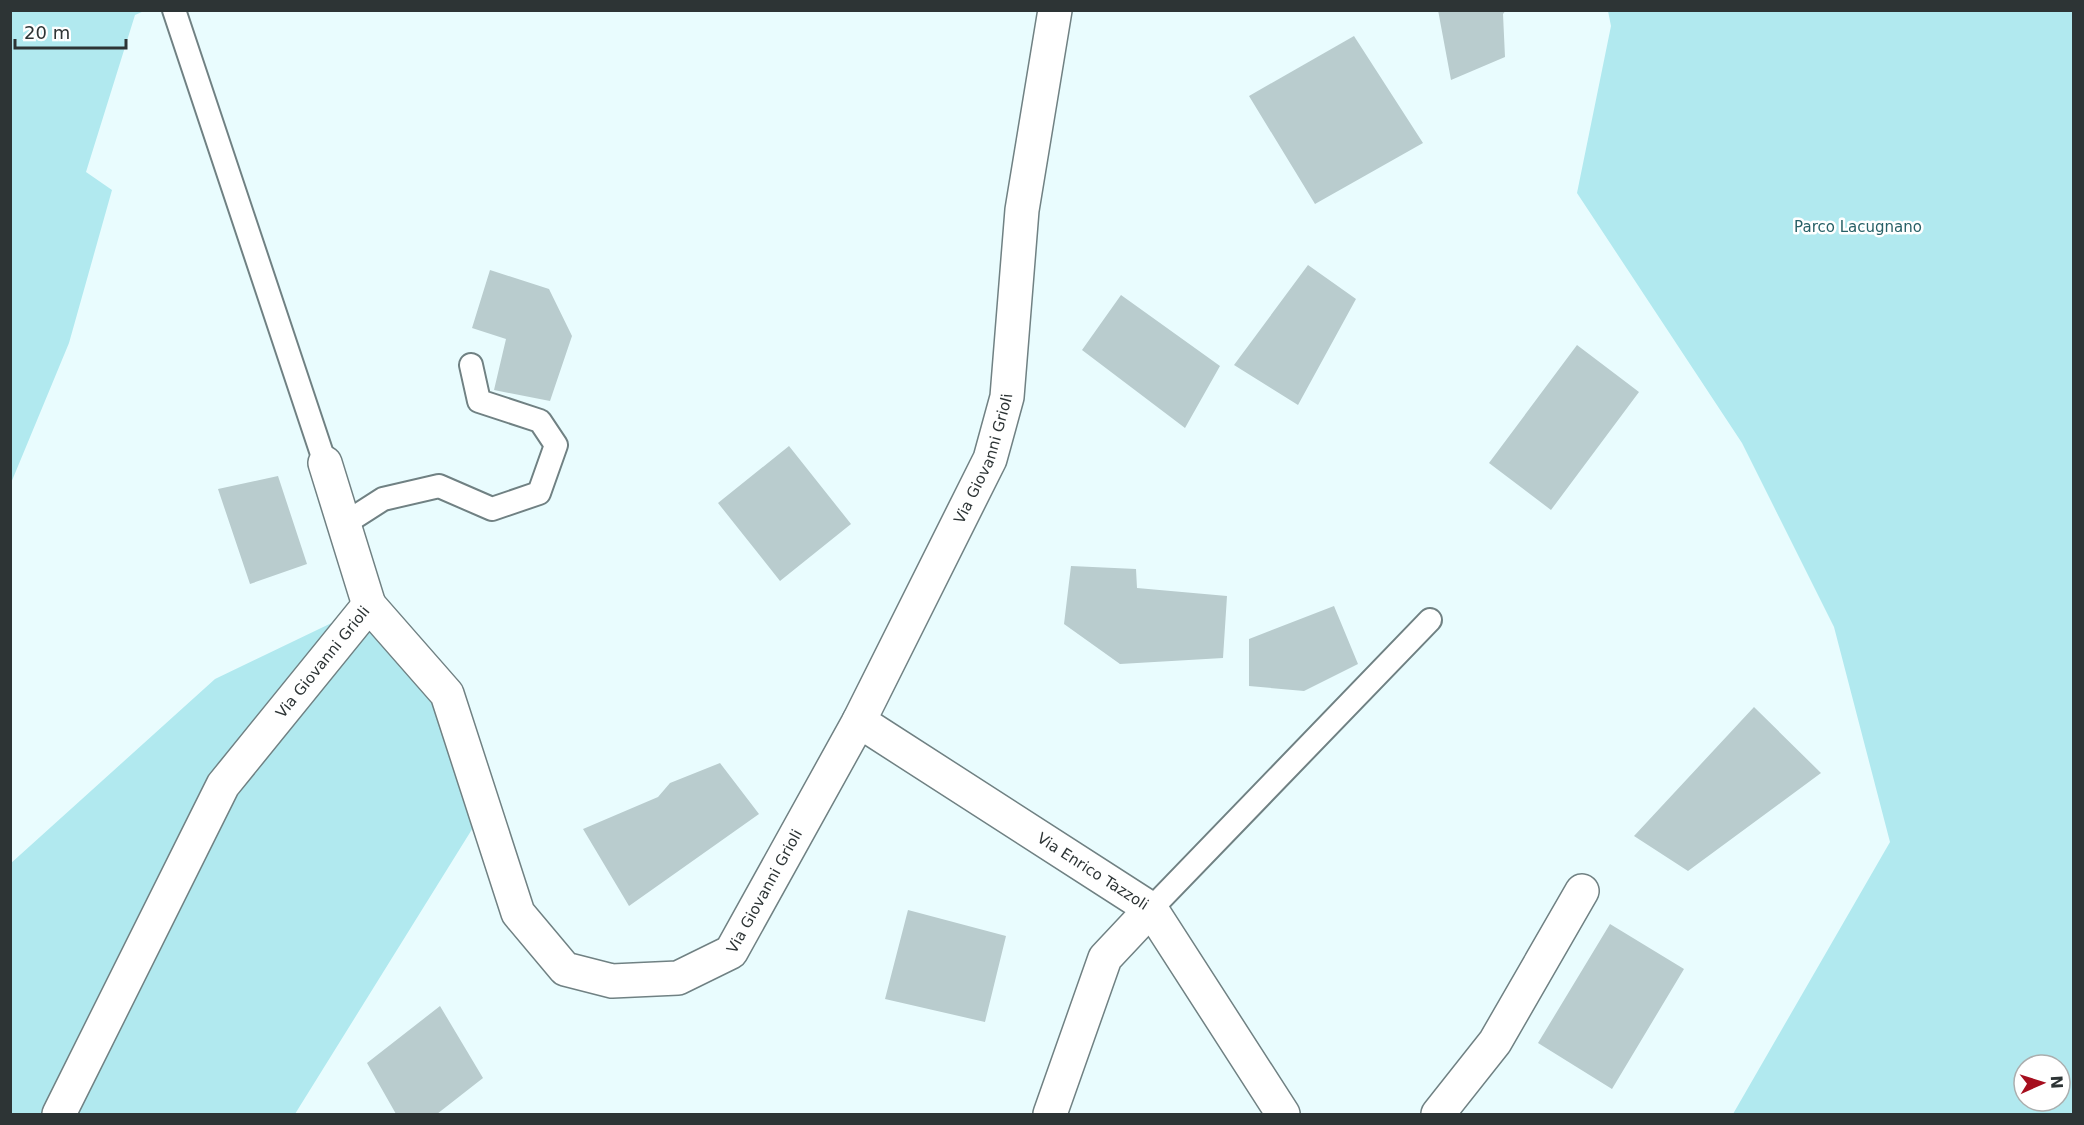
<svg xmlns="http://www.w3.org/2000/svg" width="2084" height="1125" viewBox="0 0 2084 1125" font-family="'DejaVu Sans',sans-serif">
<rect width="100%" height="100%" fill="#e9fcfe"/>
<path fill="#b1e9ef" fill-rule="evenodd" d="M11 10 144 11 135 15 86 172 112 190 69 343 11 483Z
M1608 11H2073V1114H1733L1890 842 1834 627 1742 443 1577 193 1611 26ZM2024 1065H2060V1101H2024Z
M369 605 447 694 484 810 295 1114H11L10 864 215 679Z"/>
<path fill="#b9ccce" d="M1438 10H1506L1503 14 1505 57 1451 80Z
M1354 36 1423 143 1315 204 1249 96Z
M1308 265 1356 299 1298 405 1234 365Z
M490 270 549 289 572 336 550 401 494 390 506 339 472 328Z
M1121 295 1220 366 1185 428 1082 350Z
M1577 345 1639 392 1551 510 1489 463Z
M789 446 851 524 780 581 718 503Z
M278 476 307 564 250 584 218 489Z
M1071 566 1136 569 1137 588 1227 596 1223 658 1120 664 1064 624Z
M1334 606 1358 664 1304 691 1249 686V639Z
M1754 707 1821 773 1688 871 1634 836Z
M720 763 759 814 629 906 583 829 658 797 670 783Z
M908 910 1006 936 985 1022 885 999Z
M1610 924 1684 969 1612 1089 1538 1043Z
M440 1006 483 1078 437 1114H396L367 1063Z"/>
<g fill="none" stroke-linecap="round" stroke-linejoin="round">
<g stroke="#708183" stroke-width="26">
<path id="service" d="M174 10 325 463
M344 524 383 499 439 486 492 509 539 493 556 445 540 421 479 401 471 365
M1151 909 1430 620"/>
</g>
<g stroke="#708183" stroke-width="36">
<g id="minor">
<path d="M325 463 369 605"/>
<path id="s1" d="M859 721 1151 909 1283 1114"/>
<path id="s2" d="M59 1114 223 785 369 605 447 694 518 913 565 969 612 981 678 978 731 952 859 721 990 459 1007 397 1022 210 1055 10"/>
<path d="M1050 1114 1105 958 1151 909"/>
<path d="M1438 1114 1495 1042 1582 891"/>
</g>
</g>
<use href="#service" stroke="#fff" stroke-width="22"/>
<use href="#minor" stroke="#fff" stroke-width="33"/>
</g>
<g text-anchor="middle" stroke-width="5" stroke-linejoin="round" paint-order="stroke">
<g font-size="15" fill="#276066" stroke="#fff">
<text x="1858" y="232">Parco Lacugnano</text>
</g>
<g font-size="15" fill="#2d3435" stroke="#fff">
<text dy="5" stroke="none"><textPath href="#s2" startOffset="1750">Via Giovanni Grioli</textPath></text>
<text dy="5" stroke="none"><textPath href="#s2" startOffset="526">Via Giovanni Grioli</textPath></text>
<text dy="5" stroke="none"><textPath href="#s1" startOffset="278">Via Enrico Tazzoli</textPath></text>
<text dy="5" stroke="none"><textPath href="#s2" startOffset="1264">Via Giovanni Grioli</textPath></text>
</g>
</g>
<rect width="2084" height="1125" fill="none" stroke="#2d3435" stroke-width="24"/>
<g transform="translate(2042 1083) rotate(87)"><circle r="28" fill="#ffffff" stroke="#abaeae" stroke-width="1.5"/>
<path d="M0-4.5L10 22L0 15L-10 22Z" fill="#a60e1e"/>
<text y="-9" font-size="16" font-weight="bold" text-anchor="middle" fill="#2d3435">N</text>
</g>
<path d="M15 39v9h111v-9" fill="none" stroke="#2d3435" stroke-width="3"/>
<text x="24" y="39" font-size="18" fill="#2d3435" stroke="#ffffff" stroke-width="4.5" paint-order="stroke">20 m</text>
</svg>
